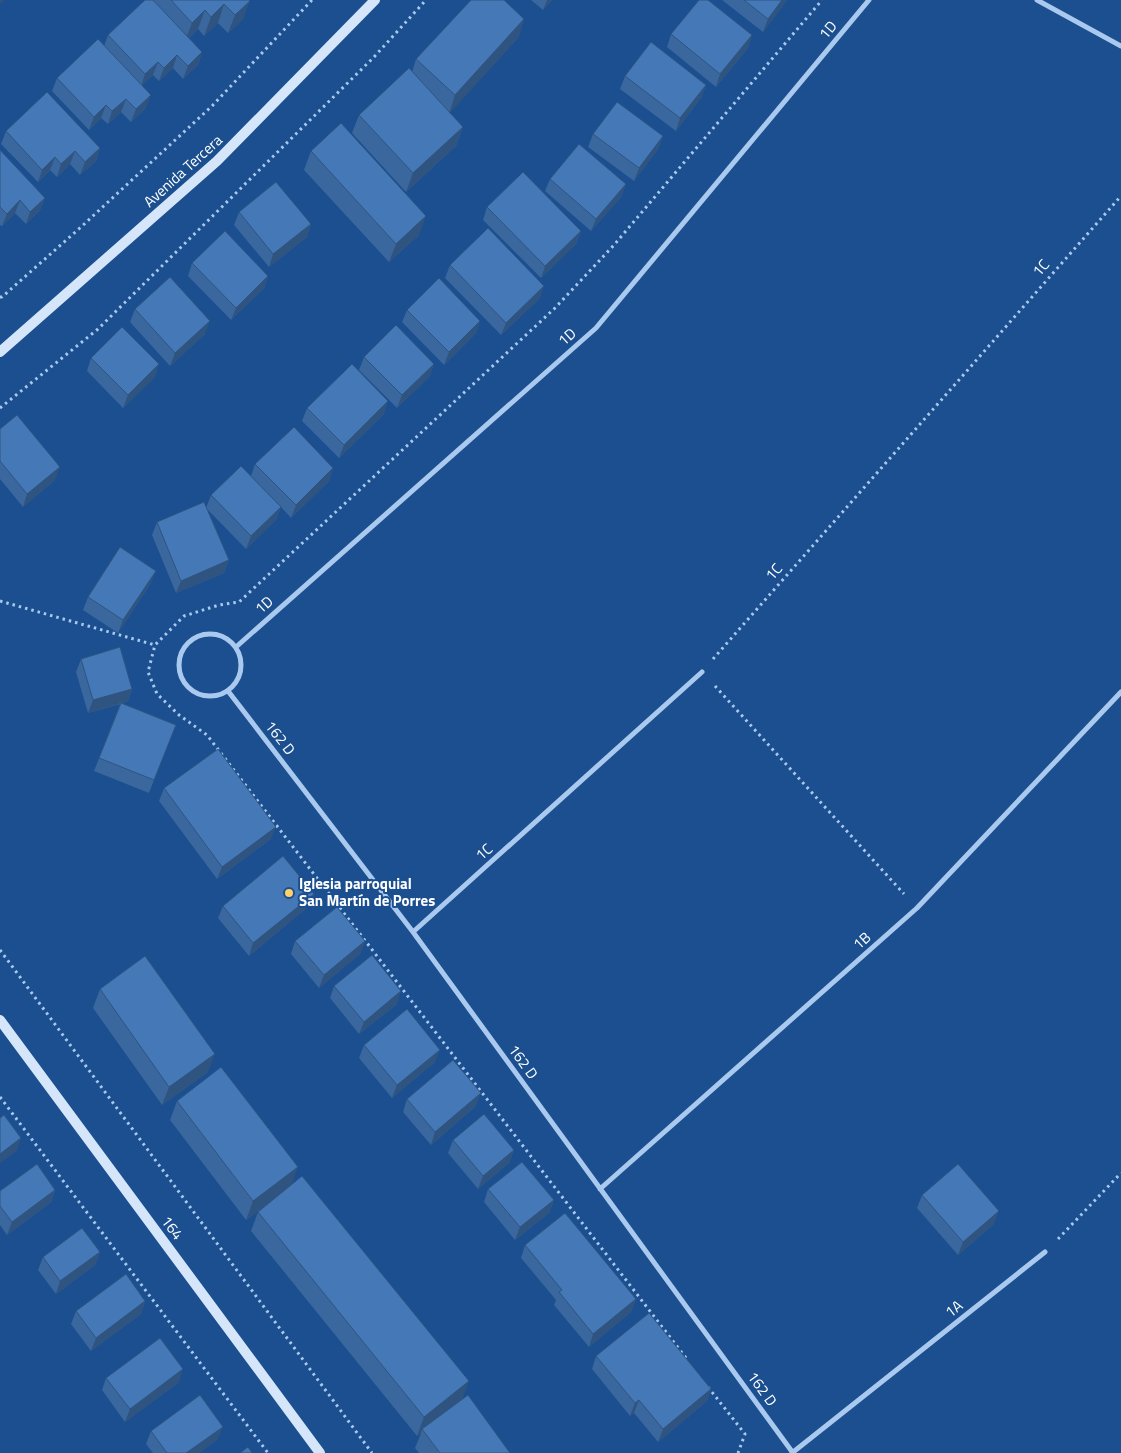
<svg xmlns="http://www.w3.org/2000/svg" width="1121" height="1453" viewBox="0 0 1121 1453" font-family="'Titillium Web',sans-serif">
<rect width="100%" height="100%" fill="#1b4f8f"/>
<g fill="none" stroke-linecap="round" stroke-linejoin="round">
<path stroke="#a9c9ee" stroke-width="3" stroke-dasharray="2.5 4" stroke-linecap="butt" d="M0 297H2L81 227 212 106 312 0
M0 408 98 329 374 57 426 0
M0 601 155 645
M713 659 1121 196
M715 686 904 894
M0 950 372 1453
M0 1097 268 1453
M1058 1239 1121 1173
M686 1358 207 735 179 715 157 694 148 672 155 645 184 616 219 605 239 602 555 308 614 245 822 0
M708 1387 745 1434 738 1453"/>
<path stroke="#a9c9ee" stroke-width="5" d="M1037 0 1121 46
M179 665a31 31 0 1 1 62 0a31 31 0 1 1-62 0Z
M236 647 596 328 869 0
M228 691 413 932 793 1453
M413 932 702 672
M600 1189 917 908 1121 692
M792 1453 1045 1252"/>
<path stroke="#d6e6fa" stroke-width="10" d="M0 352 217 161 375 0
M0 1020 320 1453"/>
</g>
<path fill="#3a679d" d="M145 0H249L243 19 228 33 218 23 204 36 198 29 189 38 202 52 198 65 183 79 173 68 159 81 153 75 142 85 146 108 131 122 121 112 108 124 101 118 89 130 52 91 57 78 104 46 108 35Z
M531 0H552L543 10Z
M722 0H787L763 32Z
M524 19 518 38 449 113 463 127 456 146 406 192 352 133 359 115 412 72 416 59Z
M671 34 752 35 748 48 716 87 667 47Z
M625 76 706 85 701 98 676 131 620 89Z
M6 131 100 148 96 161 80 175 70 164 57 177 50 170 38 182 1 144Z
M593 134 663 136 658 149 634 181 588 147Z
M0 150 45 198 40 210 26 224 15 213 2 226 0 225Z
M311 151 419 235 389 262 304 170Z
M550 179 626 184 621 197 591 231 545 191Z
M487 207 581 231 576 244 541 278 483 220Z
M239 212 311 224 307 237 269 267 234 225Z
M192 263 268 276 264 288 231 320 188 276Z
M450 265 544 286 539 299 501 335 445 278Z
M135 309 205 334 170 366 130 322Z
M407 310 480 321 476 333 444 365 402 322Z
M364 357 434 364 429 377 397 408 359 370Z
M91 358 155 377 123 408 87 371Z
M307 408 384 414 339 458 302 421Z
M0 429 55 480 23 507 0 479Z
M255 464 333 468 329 481 291 518 281 507 276 520 246 549 207 509 229 560 224 573 176 593 152 535 157 522 206 508 211 495 251 476Z
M151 583 118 633 83 610 88 597Z
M81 659 132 689 128 701 122 703 171 737 149 793 94 771 120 704 88 713 76 672Z
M164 788 271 839 217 879 159 801Z
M314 894 309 906 249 956 218 918 223 906Z
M295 941H365L360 954 319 988 291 954Z
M334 986 397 1004 359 1034 330 998Z
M100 989 208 1072 162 1105 93 1008Z
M364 1045 435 1062 392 1098 359 1058Z
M407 1099 476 1106 431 1145 403 1112Z
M177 1101 292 1185 462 1399 510 1453H419L415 1448 421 1433 417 1436 251 1231 258 1212 275 1198 246 1220 170 1120Z
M453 1140 514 1150 509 1163 478 1189 448 1153Z
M488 1189 554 1200 549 1213 515 1240 484 1202Z
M55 1190 51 1202 7 1235 0 1225V1191Z
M922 1195 994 1224 958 1255 917 1208Z
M525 1245 636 1299 631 1312 589 1347 554 1305 556 1300 521 1258Z
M100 1252 95 1265 56 1294 38 1270 43 1257Z
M145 1301 141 1314 91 1351 71 1324 76 1311Z
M596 1356 711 1389 707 1401 658 1442 634 1413 630 1416 592 1369Z
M106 1378 179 1382 125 1422 102 1390Z
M151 1431 218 1439 199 1453H153L146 1444Z"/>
<path fill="#305480" d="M0 0H5L0 4Z
M547 0H552L543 10Z
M782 0H787L763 32 768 19Z
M250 1 243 19 228 33 235 15Z
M224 4 218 23 204 36 211 17Z
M205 10 198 29 185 41 192 23Z
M524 19 518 38 449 114 455 95Z
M752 35 748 48 716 87 720 74Z
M202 52 198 65 183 79 188 66Z
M177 55 173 68 159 81 164 68Z
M158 62 153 75 141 86 145 74Z
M706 85 701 98 676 131 680 118Z
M151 95 146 108 131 122 136 109Z
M126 99 121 112 108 124 112 111Z
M106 105 101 118 89 130 94 117Z
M463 127 456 146 406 192 413 173Z
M663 136 658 149 634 181 639 168Z
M100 148 96 161 80 175 85 162Z
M75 151 70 164 57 177 61 164Z
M55 157 50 170 38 182 42 170Z
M626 184 621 197 591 231 596 219Z
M45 198 40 210 26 224 30 212Z
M20 200 15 213 2 226 7 214Z
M426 216 419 235 389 262 396 244Z
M311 224 307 237 269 267 273 254Z
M581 231 576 244 541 278 545 266Z
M268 276 264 288 231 320 236 308Z
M544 286 539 299 501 335 506 323Z
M210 321 205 334 170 366 175 353Z
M480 321 476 333 444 365 449 352Z
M159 364 155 377 123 408 128 395Z
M434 364 429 377 397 408 402 395Z
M388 401 384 414 339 458 344 445Z
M60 467 55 480 23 507 27 494Z
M333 468 329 481 291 518 296 505Z
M281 507 276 520 246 549 251 536Z
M229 560 224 573 176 593 181 581Z
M156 571 151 583 118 633 123 620Z
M132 689 128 701 88 713 93 700Z
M276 827 271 839 217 879 222 867Z
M314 894 309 906 249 956 253 943Z
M365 941 360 954 319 988 324 975Z
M401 991 397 1004 359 1034 364 1022Z
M440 1050 435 1062 392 1098 397 1085Z
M215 1054 208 1072 162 1105 169 1087Z
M481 1093 476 1106 431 1145 435 1132Z
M21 1138 17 1151 0 1163V1154Z
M514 1150 509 1163 478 1189 483 1176Z
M298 1167 291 1186 246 1220 253 1201Z
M55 1190 51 1202 7 1235 12 1222Z
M554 1200 549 1213 515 1240 520 1227Z
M999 1211 994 1224 958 1255 963 1242Z
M100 1252 95 1265 56 1294 60 1281Z
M636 1299 631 1312 589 1347 593 1334Z
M145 1301 141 1314 91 1351 96 1338Z
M183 1369 179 1382 125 1422 130 1409Z
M469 1381 462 1400 422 1429 421 1433 417 1436 424 1417Z
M711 1389 707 1401 658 1442 663 1429Z
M639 1400 634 1413 630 1416 635 1403Z
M223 1427 218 1439 199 1453H186Z"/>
<path fill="#4478b7" stroke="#305480" d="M145 0H153L202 52 188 66 177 55 164 68 158 62 145 74 108 35Z
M171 0H249L250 1 235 15 224 4 211 17 205 10 192 23Z
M471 0H504L524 19 455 95 416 59Z
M699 0H708L752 35 720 74 671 34Z
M744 0H782L768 19Z
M98 39 151 95 136 109 126 99 112 111 106 105 94 117 57 78Z
M651 42 706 85 680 118 625 76Z
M409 68 463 127 413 173 359 115Z
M47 92 100 148 85 162 75 151 61 164 55 157 42 170 6 131Z
M617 102 663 136 639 168 593 134Z
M341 123 426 216 396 244 311 151Z
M579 144 626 184 596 219 550 179Z
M0 150 45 198 30 212 20 200 7 214 0 207Z
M523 172 581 231 545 266 487 207Z
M276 182 311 224 273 254 239 212Z
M488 228 544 286 506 323 450 265Z
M225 231 268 276 236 308 192 263Z
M170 277 210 321 175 353 135 309Z
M439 278 480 321 449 352 407 310Z
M396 325 434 364 402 395 364 357Z
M122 327 159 364 128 395 91 358Z
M352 364 388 401 344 445 307 408Z
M17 415 60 467 27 494 0 461V429Z
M294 427 333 468 296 505 255 464Z
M241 466 281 507 251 536 211 495Z
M204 502 229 560 181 581 157 522Z
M120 547 156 571 123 620 88 597Z
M120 647 132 689 93 700 81 659Z
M121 703 176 725 154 780 99 758Z
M218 749 276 827 222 867 164 788Z
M283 856 314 894 253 943 223 906Z
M337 907 365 941 324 975 295 941Z
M372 955 401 991 364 1022 334 986Z
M145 956 215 1054 169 1087 100 989Z
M407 1009 440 1050 397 1085 364 1045Z
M453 1060 481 1093 435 1132 407 1099Z
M221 1067 298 1167 253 1201 177 1101Z
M484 1114 514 1150 483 1176 453 1140Z
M4 1115 21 1138 0 1154V1118Z
M522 1162 554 1200 520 1227 488 1189Z
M37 1164 55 1190 12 1222 0 1206V1191Z
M958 1164 999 1211 963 1242 922 1195Z
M302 1176 469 1381 424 1417 258 1212Z
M565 1213 636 1299 593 1334 559 1292 562 1290 525 1245Z
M82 1228 100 1252 60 1281 43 1257Z
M126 1274 145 1301 96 1338 76 1311Z
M649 1313 711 1389 663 1429 639 1400 635 1403 596 1356Z
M160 1338 183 1369 130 1409 106 1378Z
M200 1395 223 1427 186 1453H167L151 1431Z
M468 1395 510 1453H440L422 1429Z
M248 1447 252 1453H240Z"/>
<circle fill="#ffd166" stroke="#1b4f8f" stroke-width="2" cx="289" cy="893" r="5"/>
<g text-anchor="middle" stroke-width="4" stroke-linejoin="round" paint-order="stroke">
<g font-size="15" fill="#fff" stroke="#1b4f8f">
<text transform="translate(828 30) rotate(-50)" y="5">1D</text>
<text transform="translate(183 171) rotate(-42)" y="5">Avenida Tercera</text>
<text transform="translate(1041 268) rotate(-49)" y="5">1C</text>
<text transform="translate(567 337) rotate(-42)" y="5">1D</text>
<text transform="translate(774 572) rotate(-49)" y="5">1C</text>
<text transform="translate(264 605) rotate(-42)" y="5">1D</text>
<text transform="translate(280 738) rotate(52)" y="5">162 D</text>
<text transform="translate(484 852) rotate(-42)" y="5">1C</text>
<text transform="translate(862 941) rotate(-42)" y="5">1B</text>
<text transform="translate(523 1062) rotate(54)" y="5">162 D</text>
<text transform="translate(172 1228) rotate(53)" y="5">164</text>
<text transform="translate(954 1309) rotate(-38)" y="5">1A</text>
<text transform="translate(762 1389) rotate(54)" y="5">162 D</text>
</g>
<g font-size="15" font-weight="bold" fill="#fff" stroke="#1b4f8f" text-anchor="start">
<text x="299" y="889">Iglesia parroquial<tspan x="299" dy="17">San Martín de Porres</tspan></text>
</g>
</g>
</svg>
